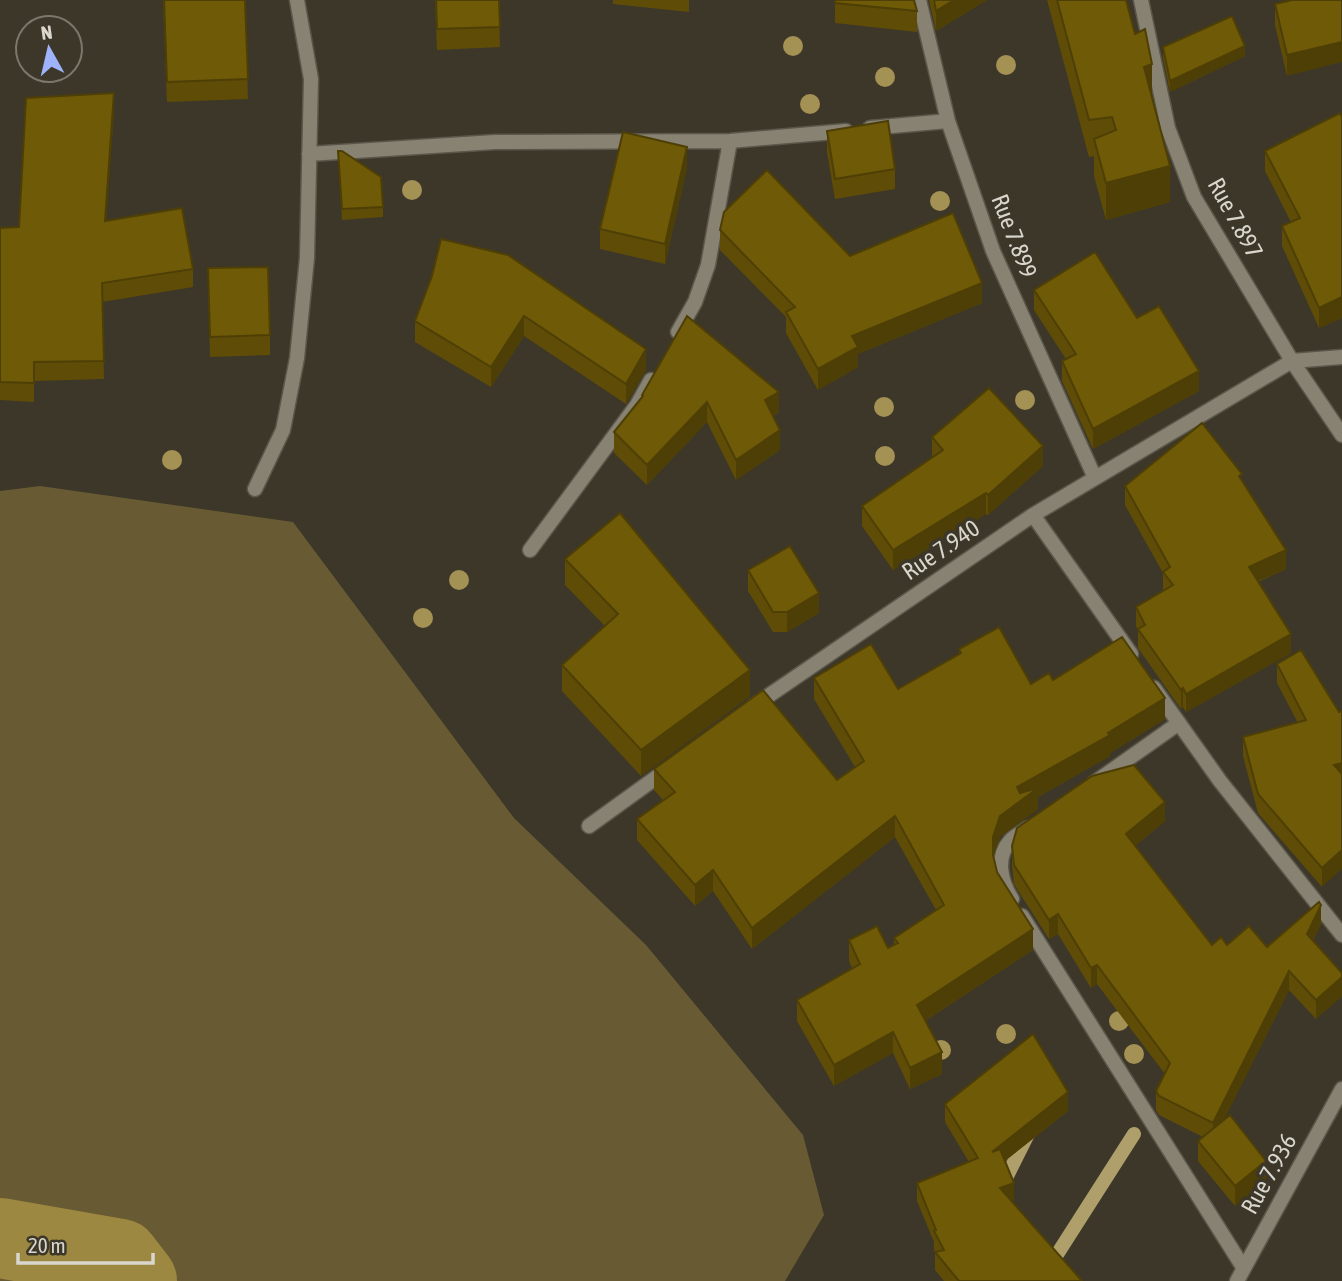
<svg xmlns="http://www.w3.org/2000/svg" width="1342" height="1281" viewBox="0 0 1342 1281" font-family="'Asap Condensed',sans-serif">
<rect width="100%" height="100%" fill="#3c3729"/>
<path fill="#685b33" d="M40 486 293 522 514 818 646 945 803 1135 824 1215 785 1281H0V491Z"/>
<g fill="none" stroke-linecap="round" stroke-linejoin="round">
<path stroke="#af9f6b" stroke-width="14" d="M1001 1188 1028 1134
M1049 1267 1134 1134"/>
<path stroke="#9d8841" stroke-width="80" d="M0 1238 120 1259 137 1281"/>
<g stroke="#5a5649" stroke-width="17">
<path id="minor" d="M919 0 948 121 993 251 1095 478
M1141 0 1168 128 1194 197 1292 361 1342 435
M870 128 948 121
M309 154 495 142 730 141 846 131
M678 332 695 302 708 265 730 141
M255 489 283 430 297 358 307 258 311 79 297 0
M1033 515 1131 654
M530 550 637 405 651 380
M1154 688 1220 781 1342 935
M752 707 1033 515 1292 361 1342 357
M1094 783 1179 723
M589 826 668 769
M1012 899C1001 882 995 858 1010 841 1014 836 1023 832 1028 828
M1022 916 1243 1267"/>
</g>
<g stroke="#5a5649" stroke-width="17">
<path id="tertiary" d="M1237 1281 1342 1089"/>
</g>
<use href="#minor" stroke="#878272" stroke-width="14"/>
<use href="#tertiary" stroke="#878272" stroke-width="14"/>
</g>
<g fill="#a49154">
<circle cx="793" cy="46" r="10"/>
<circle cx="1006" cy="65" r="10"/>
<circle cx="885" cy="77" r="10"/>
<circle cx="810" cy="104" r="10"/>
<circle cx="412" cy="190" r="10"/>
<circle cx="940" cy="201" r="10"/>
<circle cx="1025" cy="400" r="10"/>
<circle cx="884" cy="407" r="10"/>
<circle cx="885" cy="456" r="10"/>
<circle cx="172" cy="460" r="10"/>
<circle cx="459" cy="580" r="10"/>
<circle cx="423" cy="618" r="10"/>
<circle cx="1119" cy="1021" r="10"/>
<circle cx="1006" cy="1034" r="10"/>
<circle cx="941" cy="1050" r="10"/>
<circle cx="1134" cy="1054" r="10"/>
</g>
<path fill="#5f4d07" d="M163 0H245L248 99 167 102Z
M435 0H499L500 47 437 50Z
M613 0H689V12L613 4Z
M929 0H987L936 31Z
M1047 0H1126L1152 99 1170 202 1106 220 1094 176V156L1089 157Z
M1292 0 1287 76 1275 25V4Z
M835 3 917 11V32L835 23Z
M1163 47 1245 56 1170 92 1163 58Z
M114 112 106 221 193 269V287L102 302 104 379 34 381V402L0 400V228L19 227Z
M1342 117V318L1319 328 1282 246V226L1291 222 1265 171V151Z
M827 131 895 169V189L835 199 827 152Z
M338 151 383 207V217L342 220Z
M687 168 665 264 600 249V229Z
M720 230 850 256 982 303 858 354V367L818 390 786 333V317L720 250Z
M208 268 270 335V355L210 357Z
M432 276 646 370 626 404 524 336 491 387 415 342V321Z
M1034 290 1137 318 1199 391 1093 449 1062 381V361L1066 359 1034 310Z
M642 395 779 412 773 416 780 450 736 480 707 422 647 485 614 453V432L642 398Z
M932 437 1043 466 988 515 986 514 893 570 862 526V506L932 458Z
M1242 480 1286 569 1258 582 1291 653 1186 712 1183 707 1181 709 1138 648V631L1136 626V607L1163 591V573L1125 505V486Z
M565 559 750 696 641 776 562 691V665L605 626 565 585Z
M748 570 819 613 787 632H773L748 591Z
M959 649 1031 684 1053 680 1165 719 1110 753V756L1038 797V809L1000 837 993 858 997 872 1033 950 925 1021 942 1074 910 1089 893 1053 834 1086 797 1021V1000L852 968 849 961V940L888 948 894 944V938L936 910 895 837 752 949 713 891 695 906 637 840V819L663 800 654 790V769L837 780 855 767 814 699V678L898 689 959 655Z
M1277 664 1339 712 1322 887 1258 813 1243 756V737L1298 723 1277 683Z
M1165 821 1135 846 1212 945 1267 947 1321 924 1313 941 1342 973V996L1316 1019 1289 990 1223 1121 1266 1181 1235 1206 1198 1161V1141L1203 1137 1159 1115 1156 1110V1091L1165 1074 1097 984 1091 988 1058 934 1049 939 1014 884 1012 865V846Z
M945 1104 1068 1111 1005 1161 1014 1201 1012 1202 1082 1281H944L935 1270V1253L934 1250V1242L917 1201V1183L969 1162 945 1122Z"/>
<path fill="#4e3f06" d="M954 0H987L936 31V11Z
M1342 42V62L1287 76V55Z
M1245 46V56L1170 92V81Z
M1152 64V100L1144 67Z
M114 93V112L105 240V221Z
M687 147V168L665 264V244Z
M1170 166V202L1106 220V183Z
M982 283V303L858 354V367L818 390V369L852 336Z
M1342 297V318L1319 328V308Z
M524 316V336L491 387V367Z
M646 349V370L626 404V384Z
M1199 371V391L1093 449V429Z
M779 392V412L765 420V400Z
M707 402V422L647 485V465Z
M780 430V450L736 480V460Z
M1043 446V466L988 515V495Z
M986 493V514L893 570V550Z
M1286 550V569L1249 585V567Z
M819 593V613L787 632V612Z
M1291 634V653L1186 712V694Z
M750 670V696L641 776V750Z
M1183 688V707L1181 709V690Z
M1165 698V719L1110 753V756L1038 797V809L1000 837 993 858V876V837L1000 816 1017 787Z
M1342 763V782L1334 765Z
M1165 802V821L1126 853V834Z
M895 816V837L752 949V928Z
M1342 850V869L1322 887V868Z
M713 870V891L695 906V885Z
M1321 905V924L1307 953V934Z
M1058 914V934L1049 939V920Z
M1033 929V950L917 1026V1005Z
M1097 965V984L1091 988V968Z
M1289 971V990L1213 1142V1123Z
M1342 977V996L1316 1019V1000Z
M893 1032V1053L834 1086V1065Z
M942 1052V1074L910 1089V1068Z
M1068 1092V1111L992 1171V1152Z
M1266 1161V1181L1235 1206V1186Z
M1014 1183V1201L1000 1207V1188Z"/>
<path fill="#6f5a08" stroke="#4e3f06" stroke-width="2" d="M164 0H245L248 79 167 82Z
M436 0H499L500 27 437 29Z
M835 0H914L917 11 835 3Z
M934 0H954L936 11Z
M1057 0H1126L1135 34 1145 29 1152 64 1144 67 1170 166 1106 183 1094 139 1116 130 1112 117 1089 120Z
M1292 0H1342V42L1287 55 1275 4Z
M1232 16 1245 46 1170 81 1163 47Z
M114 93 105 221 182 208 193 269 102 283 104 361 34 362V383L0 382V228L19 227 26 98Z
M1340 113 1342 117V297L1319 308 1282 226 1300 218 1265 151Z
M888 121 895 169 835 179 827 131Z
M623 132 687 147 665 244 600 229Z
M338 151H342L381 177 383 207 342 209Z
M767 170 850 256 953 213 982 283 852 336 858 347 818 369 786 312 795 307 720 230 724 212Z
M441 239 508 255 646 349 626 384 524 316 491 367 415 321 432 276Z
M1095 252 1137 318 1159 306 1199 371 1093 429 1062 361 1076 354 1034 290Z
M268 267 270 335 210 337 208 268Z
M687 316 779 392 765 400 780 430 736 460 707 402 647 465 614 432 643 396 642 395Z
M989 388 1043 446 988 495 986 493 893 550 862 506 943 450 932 437Z
M1202 423 1242 474 1239 476 1286 550 1249 567 1291 634 1186 694 1183 688 1181 690 1138 629 1145 625 1136 607 1173 585 1163 572 1170 567 1125 486Z
M620 513 750 670 641 750 562 665 618 614 565 559Z
M790 546 819 593 787 612H773L748 570Z
M999 627 1031 684 1049 673 1053 680 1122 637 1165 698 1108 733 1110 735 1017 787 1020 793 1038 788 1000 816 993 837V855L997 872 1033 929 917 1005 942 1052 910 1068 893 1032 834 1065 797 1000 860 964 849 940 877 926 888 948 898 943 894 938 944 905 895 816 752 928 713 870 695 885 637 819 675 792 654 769 763 690 837 780 864 761 814 678 871 644 898 689 961 653 959 649Z
M1301 650 1339 712 1342 711V763L1334 765 1342 774V850L1322 868 1258 794 1243 737 1306 720 1277 664Z
M1134 765 1165 802 1126 834 1212 945 1221 937 1227 945 1249 926 1267 947 1319 902 1321 905 1307 934 1342 973V977L1316 1000 1289 971 1213 1123 1159 1096 1156 1091 1170 1063 1097 965 1091 968 1058 914 1049 920 1014 865 1012 846 1017 828 1092 776Z
M1033 1034 1068 1092 992 1152 1000 1149 1014 1183 1000 1188 1082 1281H959L935 1252 944 1250 934 1231 936 1230 917 1183 978 1158 945 1104Z
M1230 1115 1266 1161 1235 1186 1198 1141Z"/>
<g text-anchor="middle" stroke-width="7" stroke-linejoin="round" paint-order="stroke">
<g font-size="24" fill="#d9d6cd" stroke="#3c3729">
<text transform="translate(1235 218) rotate(61)" y="8">Rue 7.897</text>
<text transform="translate(1014 236) rotate(69)" y="8">Rue 7.899</text>
<text transform="translate(941 550) rotate(-34)" y="8">Rue 7.940</text>
<text transform="translate(1269 1174) rotate(-61)" y="8">Rue 7.936</text>
</g>
</g>
<g transform="translate(49 49) rotate(352)"><circle r="33" fill="#3c3729" stroke="#7b776b" stroke-width="2"/>
<path d="M0-5L12 26L0 18L-12 26Z" fill="#9fb3fd"/>
<text y="-10" font-size="19" font-weight="bold" text-anchor="middle" fill="#d9d6cd">N</text>
</g>
<path d="M18 1253v10h135v-10" fill="none" stroke="#d9d6cd" stroke-width="3.5"/>
<text x="28" y="1253" font-size="21" fill="#d9d6cd" stroke="#3c3729" stroke-width="5" paint-order="stroke">20 m</text>
</svg>
